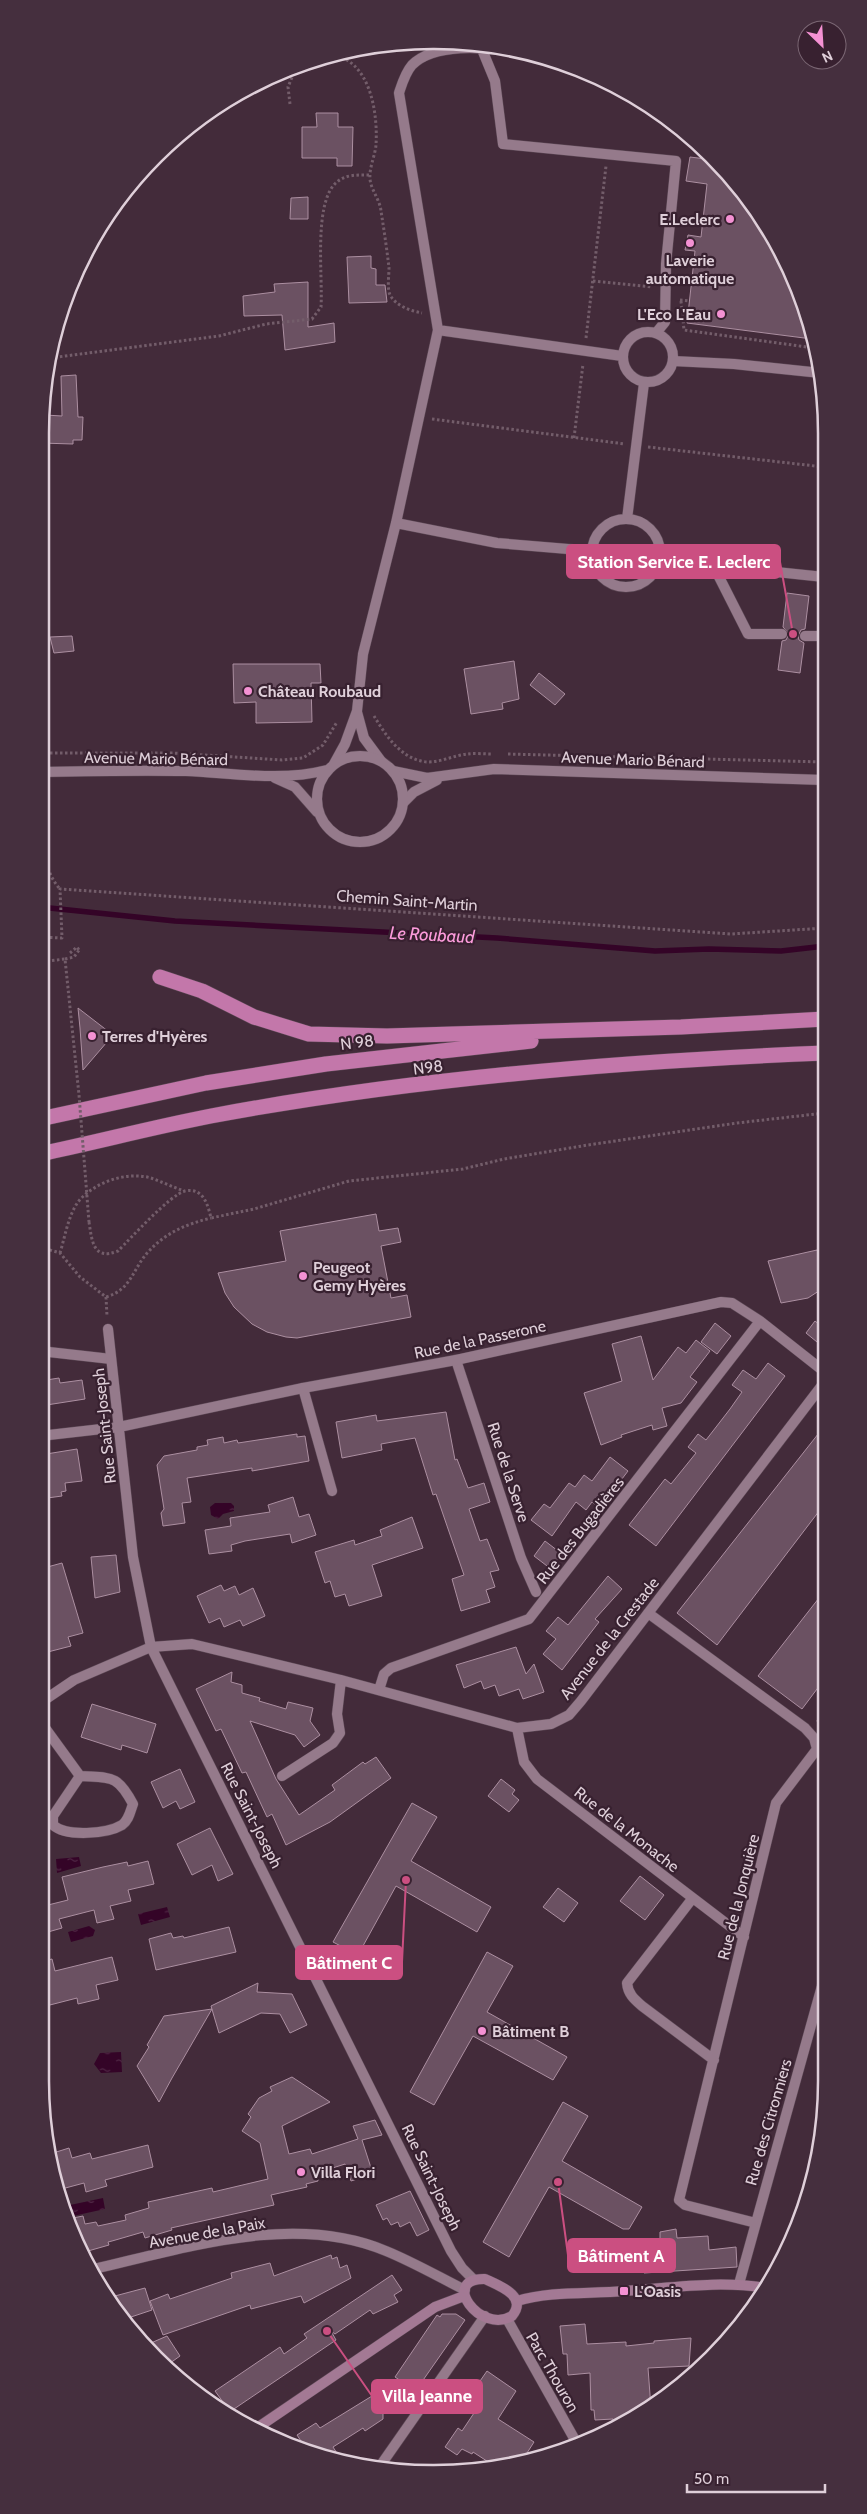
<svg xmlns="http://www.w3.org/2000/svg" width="867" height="2514" viewBox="0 0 867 2514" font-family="Cabin,sans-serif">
<defs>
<pattern id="water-ripples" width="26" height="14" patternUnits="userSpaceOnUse" patternTransform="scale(1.25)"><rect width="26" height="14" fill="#340427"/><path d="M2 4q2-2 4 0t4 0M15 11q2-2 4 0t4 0" fill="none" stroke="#512846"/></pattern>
</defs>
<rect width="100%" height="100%" fill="#432b3a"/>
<path fill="url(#water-ripples)" d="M215 1503H231L234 1506V1511L223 1514 218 1519 211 1515 210 1507Z
M79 1857 81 1866 57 1873 56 1859Z
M167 1907 170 1917 141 1925 138 1914Z
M89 1926 95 1930 93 1936 71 1942 68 1932Z
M121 2052 122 2072 101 2073 94 2064 100 2053Z
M103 2198 105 2209 73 2216 70 2205Z"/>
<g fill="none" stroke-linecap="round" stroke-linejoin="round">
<path stroke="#340427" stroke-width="5.5" d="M40 907 175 921 497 938 655 951 709 949 781 951 825 946"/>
</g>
<path fill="#6b5162" stroke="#ac8fa1" d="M316 113H338V127H353L352 166H337V158H302V127H317Z
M690 157 714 160 730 174 797 283 812 339 687 323 695 251 685 250 688 235 701 237 707 184 686 181Z
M308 197V219H290L291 198Z
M371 256V268L376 269V285H385L387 302 349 303 347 257Z
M308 282V327L334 323 335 342 285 350 282 315 244 316 243 296 275 292 274 284Z
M76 375 78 417H83L82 440H73V444L40 443 42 421H45V415L62 416 61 376Z
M787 593 809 596 805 629 801 630 798 636 799 640 804 643 800 673 778 670 782 641 786 640 789 634 783 627Z
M72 636 74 651 54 653 50 637Z
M514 661 519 699 502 703 503 709 471 714 464 669Z
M233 664H320L321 683H311L312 722 256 723V702L234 703Z
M539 673 565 694 555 705 530 685Z
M78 1008 113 1035 83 1070 80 1028Z
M376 1214 379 1231 398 1228 401 1242 381 1246 391 1298 407 1295 411 1317 297 1338 286 1337 267 1332 252 1324 234 1307 225 1293 218 1273 286 1261 280 1231Z
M817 1250 825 1269V1287L808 1298 781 1303 768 1261Z
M815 1321 826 1330 817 1342 806 1333Z
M715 1323 731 1336 717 1354 701 1342Z
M641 1336 653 1380 678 1347 686 1353 696 1340 710 1351 690 1377 697 1382 681 1403 662 1408 667 1426 653 1430 652 1425 621 1435 622 1437 601 1445 584 1393 622 1381 612 1344Z
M768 1363 785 1376 656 1546 629 1525 665 1479 671 1484 696 1453 688 1447 698 1434 706 1440 730 1409 742 1392 732 1385 743 1370 756 1379Z
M59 1378 60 1383 82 1380 85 1399 40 1406V1381Z
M446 1412 455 1460 457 1459 468 1488 484 1483 490 1502 469 1509 480 1541 487 1539 499 1570 490 1572 495 1587 486 1590 490 1602 461 1611 452 1579 464 1575 436 1494 433 1495 415 1438 381 1444 382 1450 342 1458 336 1422 376 1415 377 1421Z
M826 1424V1502L717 1645 677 1613Z
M297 1434V1437L305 1436 309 1461 252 1471V1468L187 1478 191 1502 182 1503 185 1523 163 1526 161 1513 164 1509 157 1465 164 1456 197 1450V1447L208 1445 207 1440 223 1437 224 1443 237 1440 238 1443Z
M77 1449 82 1481 65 1483 66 1491 61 1492 62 1496 40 1499V1455Z
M610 1457 628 1471 600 1508 592 1502 586 1510 576 1502 552 1536 531 1520 544 1504 550 1508 569 1483 575 1487 584 1475 592 1481Z
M293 1497 299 1517 309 1514 316 1535 292 1543 290 1534 245 1541 231 1545 232 1551 209 1554 205 1530 231 1526 230 1518 270 1512 268 1505Z
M412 1517 423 1548 372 1565 382 1596 349 1606 345 1594 335 1597 330 1581 325 1583 315 1552 354 1540 355 1545 382 1536 380 1530Z
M545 1541 562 1554 551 1569 534 1556Z
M116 1555 120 1592 95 1598 91 1557Z
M62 1563 83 1633 68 1637 71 1646 40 1654V1569Z
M608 1576 622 1589 595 1619 599 1622 562 1670 543 1654 556 1639 546 1631 558 1617 568 1625Z
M221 1585 224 1591 235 1586 239 1595 253 1588 265 1616 243 1626 240 1620 224 1627 220 1618 209 1623 197 1596Z
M826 1589V1677L802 1709 758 1676Z
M516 1647 526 1674 534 1664 544 1692 523 1699 519 1689 499 1696 495 1685 484 1689 481 1681 464 1688 456 1665Z
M232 1672 231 1682 242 1685V1693L260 1698 259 1701 286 1709 288 1702 313 1708 310 1721 320 1735 304 1747 295 1735 250 1721 276 1779 299 1815 335 1790 332 1785 363 1762 365 1764 376 1757 391 1778 330 1822 286 1845 272 1814 267 1817 246 1772 242 1773 221 1729 216 1731 196 1689Z
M92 1704 156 1724 147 1753 122 1745 121 1750 81 1737Z
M180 1769 195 1802 180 1809 176 1801 163 1808 151 1782Z
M501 1779 515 1790 512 1794 519 1800 509 1812 488 1796Z
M412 1803 437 1817 411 1861 491 1907 477 1932 396 1886 358 1955 333 1942Z
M210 1828 233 1874 218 1881 212 1865 192 1875 177 1844Z
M148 1861 154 1884 128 1890 131 1901 110 1906 114 1919 97 1923 94 1910 59 1919 62 1928 48 1932 46 1922 40 1924V1907L68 1900 62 1877 103 1867 127 1862 128 1866Z
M640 1876 664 1895 645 1920 620 1901Z
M558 1888 578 1903 564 1922 543 1907Z
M229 1927 236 1952 156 1970 149 1939 171 1933 173 1938 183 1936 184 1938Z
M487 1952 513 1966 487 2012 567 2057 553 2080 473 2036 434 2105 410 2092Z
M112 1957 118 1980 96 1985 99 1999 78 2004 77 1998 46 2006 43 1994 40 1995V1962L52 1959 55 1971Z
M258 1983 257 1992 292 1994 307 2025 290 2033 280 2014 261 2013 219 2033 211 2006Z
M212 2009 172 2078 159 2102 137 2066 149 2047 147 2045 164 2016Z
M292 2077 330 2102 282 2126 289 2154 310 2149 312 2154 358 2139 353 2126 375 2120 382 2135 362 2140 373 2174 351 2181 345 2164 317 2173 318 2181 306 2184 307 2187 271 2195 274 2205 171 2228 172 2230 145 2238 143 2232 112 2241 108 2242 109 2245 88 2251 87 2247 81 2249 72 2235 68 2219 83 2216 85 2224 96 2222 98 2226 126 2220 125 2215 149 2208 148 2202 212 2188 213 2192 268 2179 260 2143 242 2131 251 2117 248 2114 259 2098 272 2091 270 2087Z
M563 2102 588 2116 562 2161 642 2207 629 2229H623L549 2187 509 2257 483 2242Z
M148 2145 153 2167 105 2180 107 2186 86 2192 84 2183 58 2190 50 2154 69 2148 72 2158 90 2153 92 2159Z
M410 2191 429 2230 417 2236 410 2222 400 2227 398 2222 391 2225 387 2218 383 2220 376 2205Z
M676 2229 677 2238 708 2236 709 2250 736 2247 737 2267 644 2273 642 2258 648 2245 660 2243V2232Z
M331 2255 332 2259 337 2257 340 2268 347 2265 351 2278 304 2303 301 2296 251 2309 250 2305 163 2335 150 2301 168 2294 170 2299 232 2278 231 2273 270 2263 274 2276Z
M392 2275 402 2290 394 2295 398 2302 373 2314 370 2310 335 2334 331 2331 336 2340 231 2411 223 2402 215 2391 280 2347 284 2354 307 2338 304 2334Z
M145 2288 152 2310 125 2319 111 2297Z
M442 2314H456L465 2320 405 2406 393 2398 404 2383 395 2377 437 2315 440 2317Z
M585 2324 587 2344 626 2342V2346L654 2343V2341L691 2338 689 2366 648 2368 651 2408 613 2425V2419L595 2420 594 2410H591L590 2373 568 2375 567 2354H563L560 2326Z
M167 2336 180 2356 166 2366 144 2346Z
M487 2371 516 2391 498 2419 534 2442 527 2453 537 2460 496 2467 473 2452 472 2454 462 2449 457 2455 445 2447 458 2428 462 2431 482 2401 471 2394Z
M372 2396 383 2413V2419L365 2431 363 2428 333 2447 340 2458 305 2447 297 2435 316 2423 320 2428Z"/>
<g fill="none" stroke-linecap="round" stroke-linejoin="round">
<g stroke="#5c4855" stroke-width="11">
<path id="lane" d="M481 47 495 81 503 144 676 161 666 264 665 322 656 333
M438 330 622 356
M623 357a25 25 0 1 1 50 0a25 25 0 1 1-50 0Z
M673 361 734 364 821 373
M627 519 644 383
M592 553a34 34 0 1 1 68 0a34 34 0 1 1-68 0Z
M396 523 497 543 592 551
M660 560 824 577
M713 565 748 634H782
M805 636H824
M357 712 364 738 381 761
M334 764 345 744 357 711 363 654 396 523 438 330 399 93C402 84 405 73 412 65 437 40 494 49 526 52
M393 771 427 778 494 769 824 780
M403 803 414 792 437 780
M40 1351 111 1359
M456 1360 521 1558 536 1592
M303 1388 332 1491
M507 2319 575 2440 578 2441"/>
</g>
<g stroke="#5c4855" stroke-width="11">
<path id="street" d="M317 799a43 43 0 1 1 86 0a43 43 0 1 1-86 0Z
M40 772C88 771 137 770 186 771 232 773 281 782 327 770
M275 778 295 787 317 812
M108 1329 133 1557 151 1647 451 2251 462 2268 474 2280
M40 1436 119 1427 303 1388 456 1360 721 1302 732 1303 760 1321 826 1373
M648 1613 805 1728 814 1738 817 1749 776 1803 679 2200 685 2205 756 2223
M379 1690 384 1674 391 1668 529 1619 760 1321
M40 1703 74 1680 151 1647 192 1644 341 1680 517 1728 551 1724 569 1715 581 1701 826 1380
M40 1721 80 1776
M517 1728 524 1762 537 1779 744 1937
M80 1776C111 1778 117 1774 133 1804 130 1812 129 1820 122 1825 107 1834 66 1837 53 1825V1816Z
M282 1776 333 1743 340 1733 337 1714 341 1680
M692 1899 627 1983C628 1994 634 1999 642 2006L714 2060
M94 2269C185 2248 295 2212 386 2251 413 2262 439 2277 465 2290
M739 2284 827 1968
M378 2469 485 2316"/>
</g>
<g stroke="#5c4855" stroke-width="11">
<path id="secondary" d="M485 2279C500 2286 528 2296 512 2316 480 2335 439 2278 485 2279Z
M517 2301C550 2291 589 2294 624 2291 672 2288 718 2280 766 2288
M254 2430 435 2307 464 2296"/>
</g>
<g stroke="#5c4855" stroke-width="16">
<path id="highway" d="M160 977 202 991 254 1017 309 1034 387 1036 681 1027 825 1019
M40 1119 206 1083 326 1064 531 1041
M40 1154C97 1142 154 1127 211 1116 413 1078 620 1061 825 1053"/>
</g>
<path stroke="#735d6a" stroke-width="3" stroke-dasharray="2.5 2.5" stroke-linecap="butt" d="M332 55C370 60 378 112 376 145 375 156 369 168 370 179 371 190 380 200 381 211 384 230 387 250 389 268 389 276 387 288 390 295 396 306 411 311 422 313
M290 104 288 87 297 65
M593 281 652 287
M680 300 689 301
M681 301 684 330 814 348
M586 338 606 166
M50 358 219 336 266 324 312 319 321 307C323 276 313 201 337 182 346 174 359 175 370 175
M432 419 625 444
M574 438 583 364
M648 447 824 467
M374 716C385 734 399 756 421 761 436 765 453 755 468 754 475 753 484 754 492 754
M40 753H173L282 760 303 758 323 745 337 722
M508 754 824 762
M40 809C42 836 41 868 60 889
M40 937 62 938 60 889 731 934 825 928
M70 953 77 947 79 950
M65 959 74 957 79 950
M40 961H47
M89 1222C92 1241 93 1261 118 1251 130 1239 171 1194 185 1191 203 1187 208 1205 211 1218L254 1209 349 1181 463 1169 504 1159 588 1145 737 1123 825 1113
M40 1247 60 1253 80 1277 106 1297C133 1289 132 1268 150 1250 167 1232 187 1224 211 1218
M60 1253C65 1237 68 1216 78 1202 94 1182 127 1171 151 1178 162 1182 173 1187 184 1191
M106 1297 107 1316
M817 1722 826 1715"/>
<use href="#lane" stroke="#957a8b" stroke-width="10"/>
<use href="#street" stroke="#957a8b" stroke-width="10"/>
<use href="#secondary" stroke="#a37994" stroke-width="10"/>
<use href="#highway" stroke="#c377aa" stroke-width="15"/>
<path stroke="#735d6a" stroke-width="3" stroke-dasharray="2.5 2.5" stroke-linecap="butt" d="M47 961 65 959 79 1095 89 1222"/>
</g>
<g fill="#f491d3" stroke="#382130" stroke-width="2">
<circle cx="730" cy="219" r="5"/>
<circle cx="690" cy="243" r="5"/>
<circle cx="721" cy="314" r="5"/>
<circle cx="248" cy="691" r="5"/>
<circle cx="92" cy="1036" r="5"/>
<circle cx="303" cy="1276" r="5"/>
<circle cx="482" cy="2031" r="5"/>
<circle cx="301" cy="2172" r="5"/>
<rect x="619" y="2286" width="10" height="10" rx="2.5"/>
</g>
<g text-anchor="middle" stroke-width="4.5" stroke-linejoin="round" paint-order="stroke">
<g font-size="16" font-weight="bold" fill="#dfcfd9" stroke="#382130" text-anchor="start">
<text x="720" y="225" text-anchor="end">E.Leclerc</text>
<text x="690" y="266" text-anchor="middle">Laverie<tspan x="690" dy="18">automatique</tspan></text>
<text x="711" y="320" text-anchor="end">L'Eco L'Eau</text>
<text x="258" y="697">Château Roubaud</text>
<text x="102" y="1042">Terres d'Hyères</text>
<text x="313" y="1273">Peugeot<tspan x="313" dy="18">Gemy Hyères</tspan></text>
<text x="492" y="2037">Bâtiment B</text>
<text x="311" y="2178">Villa Flori</text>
<text x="634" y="2297">L'Oasis</text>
</g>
<g font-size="16" fill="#dfcfd9" stroke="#382130">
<text transform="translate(156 758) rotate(1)" y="6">Avenue Mario Bénard</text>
<text transform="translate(633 759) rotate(2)" y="6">Avenue Mario Bénard</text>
<text transform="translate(407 900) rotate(4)" y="6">Chemin Saint-Martin</text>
<text transform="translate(357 1042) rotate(-7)" y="6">N 98</text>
<text transform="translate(428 1067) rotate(-7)" y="6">N98</text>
<text transform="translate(480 1339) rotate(-12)" y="6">Rue de la Passerone</text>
<text transform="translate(104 1426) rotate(-96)" y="6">Rue Saint-Joseph</text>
<text transform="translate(509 1472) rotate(72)" y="6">Rue de la Serve</text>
<text transform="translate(580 1530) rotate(-52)" y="6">Rue des Bugadières</text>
<text transform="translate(609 1638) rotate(-52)" y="6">Avenue de la Crestade</text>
<text transform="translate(252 1815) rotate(63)" y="6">Rue Saint-Joseph</text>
<text transform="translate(627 1829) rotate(38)" y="6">Rue de la Monache</text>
<text transform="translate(738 1897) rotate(-76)" y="6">Rue de la Jonquière</text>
<text transform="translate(768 2122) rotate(-74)" y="6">Rue des Citronniers</text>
<text transform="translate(432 2177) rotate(64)" y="6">Rue Saint-Joseph</text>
<text transform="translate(207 2232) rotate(-10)" y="6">Avenue de la Paix</text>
<text transform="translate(553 2372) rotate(60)" y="6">Parc Thouron</text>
</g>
<g font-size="18" font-style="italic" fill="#fc9bdb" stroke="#382130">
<text transform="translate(432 935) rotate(3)" y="6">Le Roubaud</text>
</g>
</g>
<path d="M0 0H867V2514H0ZM433 49H434A384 384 0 0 1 818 433V2081A384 384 0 0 1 434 2465H433A384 384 0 0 1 49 2081V433A384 384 0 0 1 433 49Z" fill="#452f3e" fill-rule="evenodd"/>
<path fill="none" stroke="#dfcfd9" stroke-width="2.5" d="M433 49H434A384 384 0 0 1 818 433V2081A384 384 0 0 1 434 2465H433A384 384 0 0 1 49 2081V433A384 384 0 0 1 433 49Z"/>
<path fill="none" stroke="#cb4f81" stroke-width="2" d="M793 634L780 562M406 1880L402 1962M558 2182L568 2255M327 2331L372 2396"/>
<g fill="#cb4f81" stroke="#382130" stroke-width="2">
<circle cx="793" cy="634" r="5"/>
<circle cx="406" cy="1880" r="5"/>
<circle cx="558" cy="2182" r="5"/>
<circle cx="327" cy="2331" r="5"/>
</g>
<g fill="#cb4f81" stroke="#cb4f81" stroke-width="2">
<rect x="567" y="545" width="213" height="33" rx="5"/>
<rect x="296" y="1946" width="106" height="33" rx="5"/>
<rect x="568" y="2239" width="107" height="33" rx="5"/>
<rect x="372" y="2380" width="110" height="33" rx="5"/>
</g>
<g font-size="18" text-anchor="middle" font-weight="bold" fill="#fff">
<text x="674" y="568">Station Service E. Leclerc</text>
<text x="349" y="1969">Bâtiment C</text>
<text x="621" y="2262">Bâtiment A</text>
<text x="427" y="2402">Villa Jeanne</text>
</g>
<g transform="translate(822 45) rotate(155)"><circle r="24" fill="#382130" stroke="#7b6774"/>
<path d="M0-4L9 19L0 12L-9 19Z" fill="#f491d3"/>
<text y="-8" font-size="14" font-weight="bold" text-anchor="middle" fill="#dfcfd9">N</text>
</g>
<path d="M687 2484v8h138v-8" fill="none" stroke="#dfcfd9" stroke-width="2.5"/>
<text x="694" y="2484" font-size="15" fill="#dfcfd9" stroke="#382130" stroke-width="4" paint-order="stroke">50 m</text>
</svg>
